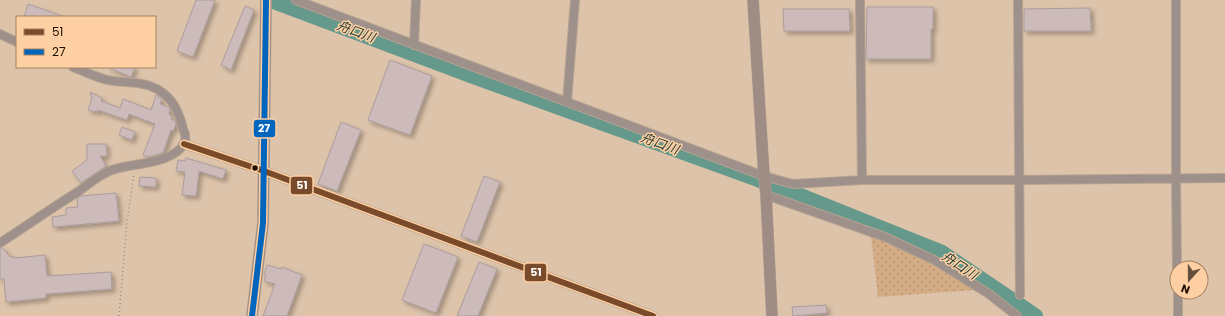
<svg xmlns="http://www.w3.org/2000/svg" width="1225" height="316" viewBox="0 0 1225 316" font-family="Poppins,'Noto Sans JP',sans-serif">
<defs>
<pattern id="grass-dots" width="8" height="8" patternUnits="userSpaceOnUse"><rect width="8" height="8" fill="#d4ac85"/><path d="M2 2h.1M6 6h.1" fill="none" stroke="#b69371" stroke-width="1.8" stroke-linecap="round"/></pattern>
<filter id="shadow"><feDropShadow dx="3" dy="3" stdDeviation="2" flood-color="#0004"/></filter>
</defs>
<rect width="100%" height="100%" fill="#dcc3aa"/>
<path fill="url(#grass-dots)" d="M871 236 915 255 974 288 975 290 878 297Z"/>
<g fill="none" stroke-linecap="round" stroke-linejoin="round">
<path stroke="#64998b" stroke-width="16" d="M271 0 476 77 758 179 942 253 1035 316"/>
</g>
<path fill="#ccbbba" stroke="#ac9c9b" filter="url(#shadow)" d="M196 0H215L193 57 177 51Z
M28 4 62 16V17H24Z
M245 6 254 10 231 70 221 65Z
M867 7H933V29H931V59H866Z
M1090 8 1091 31H1024V9Z
M783 9H849L850 31H784Z
M390 60 432 76 410 135 368 120Z
M107 67H135L131 77Z
M90 92 102 98 101 101 120 108 123 99 151 110 156 95 162 99 160 104 168 107 170 109 169 114 172 117 171 119 175 121 176 124 173 131 171 130 163 153 148 157 143 155 155 124 129 114 127 120 98 110V112L88 110 92 98Z
M341 122 361 130 337 191 318 184Z
M122 127 135 132 132 140 119 135Z
M87 144H106L107 156H100L106 166 81 183 72 171 87 160Z
M186 158 226 170 223 179 199 171 196 196 182 195 185 172 176 171 178 160 185 161Z
M484 176 500 182 477 242 461 236Z
M140 177 156 178V187L139 186Z
M116 193 119 221 53 227 52 217 66 215V208L78 207 77 199 81 196Z
M424 244 458 257 436 313 402 300Z
M0 248H3L10 257H15V258L45 255 47 276 111 272 112 289 46 294V298L6 302 4 279H0Z
M479 262 497 269 478 316H457Z
M267 265 281 269 282 267 302 275 287 316H263L275 284 264 281 266 276 264 275Z
M826 305 827 313 793 316 792 307Z"/>
<g fill="none" stroke-linecap="round" stroke-linejoin="round">
<g stroke="#b6a390" stroke-width="10">
<path id="street" d="M296 0 764 176 793 184 862 180H1019L1225 178
M860 0 862 180
M1018 0 1020 295
M1176 0V179L1177 268
M0 34 17 42
M414 45 416 0
M567 102 575 0
M184 144 264 171 653 316
M766 195 885 237 936 261 989 294 1017 316
M0 243C26 226 52 208 79 191 89 184 100 174 112 170 131 163 175 164 184 143 187 138 185 133 183 129 179 112 173 98 157 89 141 80 121 84 104 79 93 76 83 71 73 67
M1178 292V316"/>
</g>
<g stroke="#b6a390" stroke-width="12">
<path id="secondary" d="M753 0 764 176 766 195 772 316
M252 316 263 223 266 0"/>
</g>
<path stroke="#988a80" stroke-width="1.5" stroke-dasharray="1 3" stroke-linecap="butt" d="M119 316 127 222 134 173"/>
<use href="#street" stroke="#9e908b" stroke-width="8"/>
<use href="#secondary" stroke="#9f8d85" stroke-width="11"/>
<g stroke="#fecfa2" stroke-width="9">
<path id="bus-1" d="M184 144 264 171 653 316"/>
</g>
<g stroke="#fecfa2" stroke-width="9">
<path id="bus-2" d="M252 316 263 223 266 0"/>
</g>
<use href="#bus-1" stroke="#7a4b2a" stroke-width="6"/>
<use href="#bus-2" stroke="#0065bd" stroke-width="6"/>
</g>
<circle fill="#1f0f01" stroke="#fecfa2" stroke-width="1.5" cx="255" cy="168" r="3.5"/>
<g text-anchor="middle" stroke-width="3" stroke-linejoin="round" paint-order="stroke">
<g font-size="13" font-style="italic" fill="#24403c" stroke="#fecfa2">
<text transform="translate(356 31) rotate(20)" y="5">舟口川</text>
<text transform="translate(660 143) rotate(20)" y="5">舟口川</text>
<text transform="translate(960 265) rotate(33)" y="5">舟口川</text>
</g>
</g>
<g stroke="#fecfa2" stroke-width="1.5">
<rect x="253" y="119" width="23" height="19" rx="4" fill="#0065bd"/>
<rect x="290" y="176" width="23" height="19" rx="4" fill="#7a4b2a"/>
<rect x="524" y="263" width="23" height="19" rx="4" fill="#7a4b2a"/>
</g>
<g font-size="11" text-anchor="middle" font-weight="bold" fill="#fff">
<text x="264" y="132">27</text>
<text x="302" y="189">51</text>
<text x="536" y="276">51</text>
</g>
<rect x="16" y="16" width="140" height="52" fill="#fecfa2" stroke="#a58262"/>
<rect x="24" y="29" width="20" height="6" fill="#7a4b2a" stroke="#a58262"/>
<text x="52" y="36" font-size="12" fill="#1f0f01">51</text>
<rect x="24" y="49" width="20" height="6" fill="#0065bd" stroke="#a58262"/>
<text x="52" y="56" font-size="12" fill="#1f0f01">27</text>
<g transform="translate(1189 280) rotate(201)"><circle r="19" fill="#fecfa2" stroke="#a58262"/>
<path d="M0-3L7 15L0 10L-7 15Z" fill="#614e3c"/>
<text y="-6" font-size="11" font-weight="bold" text-anchor="middle" fill="#1f0f01">N</text>
</g>
</svg>
